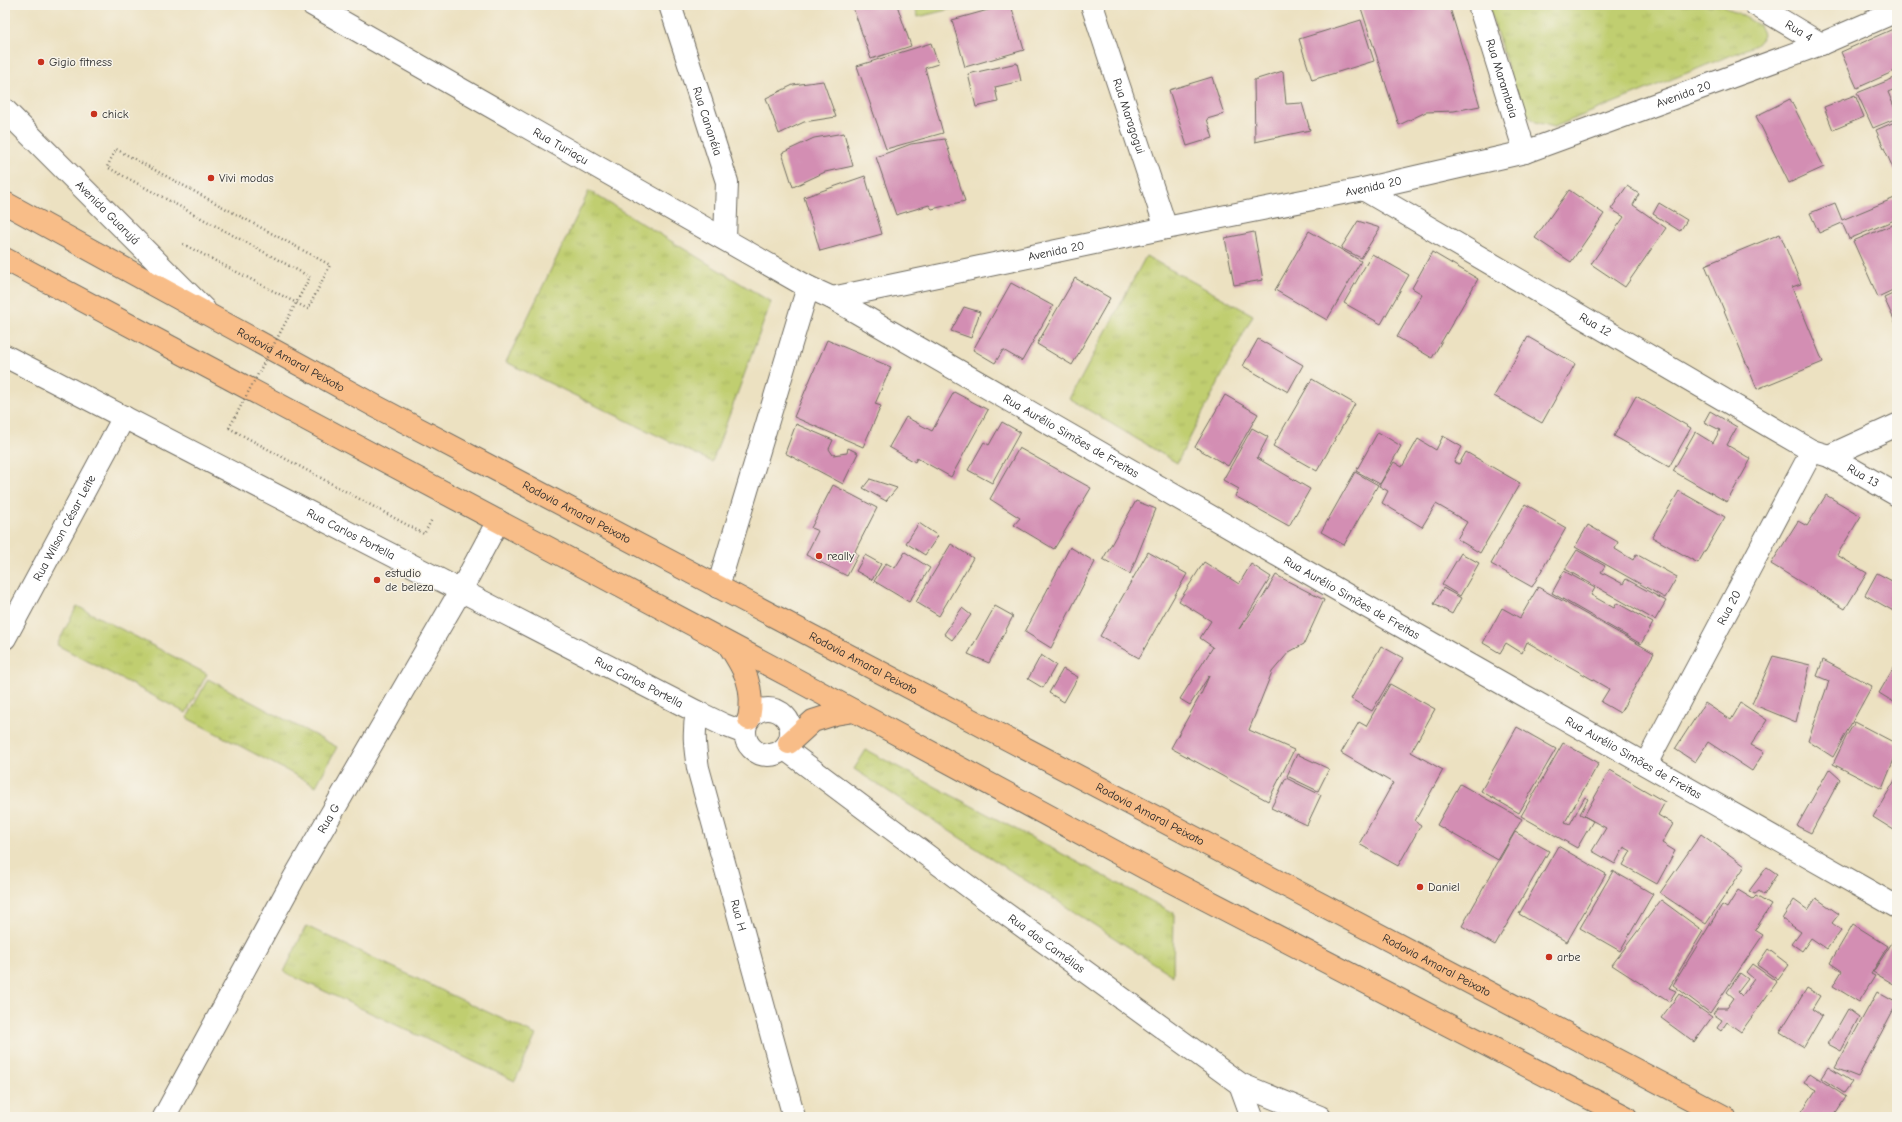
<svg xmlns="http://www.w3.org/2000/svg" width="1902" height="1122" viewBox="0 0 1902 1122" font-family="'Comic Neue',sans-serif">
<defs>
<pattern id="grass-tufts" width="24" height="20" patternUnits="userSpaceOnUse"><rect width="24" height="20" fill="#c0ce70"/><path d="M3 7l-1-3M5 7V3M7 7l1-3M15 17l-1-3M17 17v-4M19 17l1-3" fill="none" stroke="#a5b161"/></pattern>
</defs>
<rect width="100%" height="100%" fill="#f7f3e8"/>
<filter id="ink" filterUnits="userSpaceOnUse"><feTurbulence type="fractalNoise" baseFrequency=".025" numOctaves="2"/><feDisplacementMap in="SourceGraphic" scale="8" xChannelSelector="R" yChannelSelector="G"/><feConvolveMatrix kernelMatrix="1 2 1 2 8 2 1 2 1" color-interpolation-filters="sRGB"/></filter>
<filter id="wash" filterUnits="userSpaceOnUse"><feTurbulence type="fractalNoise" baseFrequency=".012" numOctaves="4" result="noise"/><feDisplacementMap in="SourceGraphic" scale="16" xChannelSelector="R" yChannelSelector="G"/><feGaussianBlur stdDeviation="0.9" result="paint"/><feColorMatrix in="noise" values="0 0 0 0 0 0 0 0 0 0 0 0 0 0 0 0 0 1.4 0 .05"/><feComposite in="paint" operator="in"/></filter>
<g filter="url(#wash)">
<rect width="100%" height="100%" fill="#ece1c1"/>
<path fill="url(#grass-tufts)" stroke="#767c4e" d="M914 5H967L918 17Z
M1488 5H1723L1759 25 1764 36 1756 45 1554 127 1536 122 1522 112Z
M589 191 771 302 712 462 506 362Z
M1146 256 1253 315 1177 463 1070 399Z
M77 606 207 674 186 713 57 645Z
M208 679 337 747 316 786 187 718Z
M866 750 1174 913 1173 976 854 769Z
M306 926 536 1035 515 1081 284 972Z"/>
<g id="blocks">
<path fill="#d38eb3" d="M852 5H897L911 46 871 59Z
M1006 5H1011L1024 50 965 67 952 20Z
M1360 5H1449L1480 106 1454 111 1426 112 1399 125Z
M1361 20 1374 61 1312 80 1299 39Z
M1893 29 1897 38V70L1857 88 1841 52Z
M931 43 938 64 925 68 943 133 886 149 857 66Z
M1017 63 1021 81 995 87 998 102 976 107 968 74Z
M1283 71 1286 104 1302 103 1310 130 1255 142 1254 80Z
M1212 77 1224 114 1207 119 1213 138 1187 146 1169 90Z
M1897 77V88L1888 92 1897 114V118L1873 128 1857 93Z
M823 81 836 117 804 122 779 134 766 98 793 85Z
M1855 95 1864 117 1833 130 1824 107Z
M1790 99 1824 167 1789 183 1756 116Z
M1897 121V177L1876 130Z
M844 133 853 166 825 172 793 187 782 153 814 138Z
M945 139 965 201 932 209 929 205 896 215 876 157 911 144Z
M865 176 882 234 820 251 804 197Z
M1627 186 1639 194 1633 205 1666 228 1625 287 1591 264 1624 217 1611 209Z
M1569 190 1604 214 1571 262 1535 238Z
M1897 197V219L1849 239 1842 223 1819 233 1810 213 1835 203 1842 220Z
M1659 203 1687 220 1680 231 1653 214Z
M1358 221 1380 228 1361 258 1341 248Z
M1897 223V288L1878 297 1853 241Z
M1309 231 1361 261 1327 320 1275 290Z
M1254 232 1263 280 1234 285 1225 238Z
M1780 234 1801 284 1792 287 1823 362 1757 389 1705 265Z
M1432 252 1478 279 1432 358 1397 337 1422 294 1412 288Z
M1372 254 1409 275 1381 324 1344 303Z
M1075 278 1110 298 1072 365 1037 344Z
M1011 283 1053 306 1022 361 1003 350 995 363 973 350Z
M1897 292V326L1884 298Z
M964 307 980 312 971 338 951 331Z
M1528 337 1575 364 1542 423 1494 396Z
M1258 339 1303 365 1288 392 1243 366Z
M827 340 891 367 875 404 881 406 863 447 794 417Z
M1312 379 1355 404 1317 471 1273 446Z
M954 392 988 410 951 477 917 458 915 462 889 447 906 417 932 431Z
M1225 395 1258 414 1228 466 1195 447Z
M1636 396 1691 428 1669 467 1614 436Z
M1710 411 1737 427 1727 445 1751 459 1727 502 1673 471 1695 432 1713 443 1720 430 1704 422Z
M1002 422 1020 432 992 483 968 470 984 442 989 445Z
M796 424 833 440 829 449 833 455 847 453 848 448 858 453 843 484 785 453Z
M1252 428 1268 437 1257 458 1310 489 1289 526 1235 496 1239 489 1223 480Z
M1378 432 1401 446 1380 484 1356 471Z
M1443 436 1462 447 1454 462 1459 464 1466 452 1520 483 1480 553 1457 539 1467 522 1436 504 1422 527 1382 503 1388 491 1379 486 1394 462 1402 467 1418 439 1436 450Z
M1019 448 1091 488 1054 549 1014 525 1020 518 990 499Z
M1355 472 1378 485 1344 545 1321 532Z
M870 479 897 488 886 501 863 488Z
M833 485 877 508 855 551 858 555 847 576 806 555 818 531 811 528Z
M1679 491 1725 517 1698 563 1652 537Z
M1826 495 1861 516 1837 555 1867 573 1845 609 1771 564 1798 521 1807 526Z
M1136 501 1156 509 1130 574 1103 559Z
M1525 504 1566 528 1532 587 1491 564Z
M919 523 938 536 925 555 906 543Z
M1588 525 1618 542 1615 549 1633 560 1636 554 1677 577 1665 598 1575 547Z
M951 544 973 558 939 616 916 602Z
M1070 547 1095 562 1051 648 1025 632Z
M1577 550 1605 566 1601 572 1623 584 1626 579 1666 601 1655 620 1565 569Z
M905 552 930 568 909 602 874 581 886 563 895 568Z
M1148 552 1187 574 1139 658 1100 636Z
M1461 553 1479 563 1460 596 1442 585Z
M865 555 881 564 872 580 856 571Z
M1204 562 1239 584 1251 564 1271 577 1239 629 1263 597 1276 575 1324 600 1304 644 1289 652 1272 672 1249 730 1294 750 1268 801 1171 748 1202 692 1209 676 1190 705 1180 699 1213 647 1200 638 1211 621 1179 601Z
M1564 571 1595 588 1591 595 1614 608 1617 603 1653 623 1641 644 1552 593Z
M1897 572V613L1865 595 1877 573 1892 581Z
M1538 587 1654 653 1620 713 1601 702 1609 689 1527 642 1522 653 1506 643 1500 653 1483 643 1502 608 1520 618Z
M1443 588 1461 598 1452 614 1434 604Z
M995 606 1013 616 989 663 968 654Z
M962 608 971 615 952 640 944 634Z
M1381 646 1403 658 1372 711 1351 699Z
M1041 655 1056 665 1043 688 1028 679Z
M1773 656 1810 665 1796 722 1752 704Z
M1823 660 1872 686 1833 757 1808 741 1829 681 1817 676Z
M1897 662V704L1879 693Z
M1063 669 1078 677 1064 702 1049 693Z
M1390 684 1435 709 1411 752 1443 770 1415 821 1421 825 1398 866 1359 844 1393 783 1341 753 1359 722 1366 726Z
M1705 703 1731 720 1741 703 1767 720 1751 745 1764 752 1752 771 1708 742 1695 762 1675 749Z
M1855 722 1897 744V752L1882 789 1833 764 1846 737Z
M1517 727 1556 749 1519 813 1481 791Z
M1563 743 1599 763 1565 822 1570 824 1585 797 1588 799 1580 814 1593 821 1577 848 1521 816Z
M1297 754 1329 769 1318 791 1287 776Z
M1829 769 1840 779 1811 833 1797 826Z
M1610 770 1665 802 1658 815 1673 824 1662 843 1675 851 1657 884 1623 865 1631 851 1624 847 1615 864 1592 851 1606 828 1584 816Z
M1897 777V832L1873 817Z
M1286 778 1321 795 1307 825 1271 808Z
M1460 784 1522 819 1498 860 1437 825Z
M1515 832 1549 851 1495 945 1462 926Z
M1701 834 1745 866 1706 924 1660 893Z
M1558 846 1606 874 1567 942 1519 914Z
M1767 867 1777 874 1764 895 1759 891 1755 894 1749 891Z
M1613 871 1653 894 1620 951 1580 928Z
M1738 890 1753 899 1756 896 1771 905 1755 930 1763 935 1710 1013 1673 985 1722 905 1727 908Z
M1816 898 1839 914 1832 923 1841 930 1827 949 1811 938 1802 951 1792 944 1801 932 1782 919 1794 900 1808 910Z
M1661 900 1703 931 1669 988 1676 991 1669 1002 1612 965Z
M1853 924 1888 946 1871 974 1875 976 1859 1002 1833 986 1842 971 1830 963Z
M1897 935V986L1873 972Z
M1768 949 1789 965 1778 980 1757 965Z
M1752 964 1777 982 1741 1032 1727 1022 1721 1031 1717 1028 1722 1020 1713 1014 1717 1008H1727L1734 998 1727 992 1740 973 1748 979 1738 992 1742 996 1754 979 1746 972Z
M1807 988 1820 996 1812 1009 1822 1016 1804 1047 1780 1032Z
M1877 992 1897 1003 1858 1077 1835 1068Z
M1679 994 1712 1017 1694 1042 1661 1018Z
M1848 1009 1859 1017 1841 1051 1828 1044Z
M1828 1067 1852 1082 1844 1093 1821 1078Z
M1810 1073 1846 1097 1833 1117 1799 1116 1816 1090 1804 1083Z"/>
</g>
</g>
<g filter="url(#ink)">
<use href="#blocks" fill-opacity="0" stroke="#6f6b60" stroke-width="1"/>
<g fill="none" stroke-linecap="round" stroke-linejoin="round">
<g stroke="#6f6b60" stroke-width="24">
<g id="minor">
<path id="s1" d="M313 5 808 287 832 298 1364 605 1897 907"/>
<path id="s2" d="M670 5 727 182 725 239"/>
<path id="s3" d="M1092 5 1166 228"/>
<path id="s4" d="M1479 5 1525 152"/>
<path id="s5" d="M1756 5 1821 44"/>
<path id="s6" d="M1363 189 1812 451 1829 456 1897 495"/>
<path id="s7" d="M832 298 1166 228 1363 189 1525 152 1821 44 1897 11"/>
<path id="s8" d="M5 356 697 712 724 725 745 733"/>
<path d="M1829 456 1897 425"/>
<path d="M718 587 808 287"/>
<circle cx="768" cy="732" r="23"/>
<path id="s9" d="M697 712C693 732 695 749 698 768L794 1117"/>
<path id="s10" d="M785 749 984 898 1240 1084 1320 1117"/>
<path id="s11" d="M1646 764 1812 451"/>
<path d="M1240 1084 1252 1117"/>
<path id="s12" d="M164 1117 294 878 461 590 498 521"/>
</g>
</g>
<g stroke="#6f6b60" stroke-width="24">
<g id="tertiary">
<path id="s13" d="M5 110 204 309"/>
<path id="s14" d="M5 638 124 417"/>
</g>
</g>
<g stroke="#6f6b60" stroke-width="24">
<g id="trunk">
<path id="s15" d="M5 203 377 407 1725 1117"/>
<path d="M5 259 795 679 1147 869 1626 1117"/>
<path d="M728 644C745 670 755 687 749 719"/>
<path d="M789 743 813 721 835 714 854 711"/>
</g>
</g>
<path stroke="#6f6b60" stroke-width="2.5" stroke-dasharray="1 3" stroke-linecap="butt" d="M183 244 308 309 330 265 116 149 107 167 310 277
M229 428 424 534 432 519"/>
<use href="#minor" stroke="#fff" stroke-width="22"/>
<use href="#tertiary" stroke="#fff" stroke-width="22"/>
<use href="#trunk" stroke="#f8bd88" stroke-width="22"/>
<path stroke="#6f6b60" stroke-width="2.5" stroke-dasharray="1 3" stroke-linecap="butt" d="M229 428 310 277"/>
</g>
</g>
<g fill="#c8321e" stroke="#f7f3e8" stroke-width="1.5">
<circle cx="41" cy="62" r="4"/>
<circle cx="94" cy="114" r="4"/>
<circle cx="211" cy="178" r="4"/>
<circle cx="819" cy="556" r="4"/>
<circle cx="377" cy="580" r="4"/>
<circle cx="1420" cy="887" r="4"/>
<circle cx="1549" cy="957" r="4"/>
</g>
<g text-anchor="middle" stroke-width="3" stroke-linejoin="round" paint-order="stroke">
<g font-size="12" fill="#2b2b2b" stroke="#f7f3e8">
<text dy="4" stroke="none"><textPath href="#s5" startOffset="50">Rua 4</textPath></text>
<text dy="4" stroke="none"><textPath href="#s4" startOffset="77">Rua Marambaia</textPath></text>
<text dy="4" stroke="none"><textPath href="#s7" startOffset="877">Avenida 20</textPath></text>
<text dy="4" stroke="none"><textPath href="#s3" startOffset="117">Rua Maragogui</textPath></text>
<text dy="4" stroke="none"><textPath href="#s2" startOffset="122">Rua Cananéia</textPath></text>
<text dy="4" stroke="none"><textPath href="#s1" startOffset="285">Rua Turiaçu</textPath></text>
<text dy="4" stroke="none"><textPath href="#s7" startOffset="553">Avenida 20</textPath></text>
<text dy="4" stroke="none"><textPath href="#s13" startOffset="145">Avenida Guarujá</textPath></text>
<text dy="4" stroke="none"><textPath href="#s7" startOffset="229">Avenida 20</textPath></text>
<text dy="4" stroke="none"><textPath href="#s6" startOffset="269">Rua 12</textPath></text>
<text dy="4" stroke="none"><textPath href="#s15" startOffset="326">Rodovia Amaral Peixoto</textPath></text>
<text dy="4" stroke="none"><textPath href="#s1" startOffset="872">Rua Aurélio Simões de Freitas</textPath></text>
<text dy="4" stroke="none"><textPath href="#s6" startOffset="577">Rua 13</textPath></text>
<text dy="4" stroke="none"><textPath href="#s15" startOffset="650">Rodovia Amaral Peixoto</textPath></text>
<text dy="4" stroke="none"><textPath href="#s14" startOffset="125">Rua Wilson César Leite</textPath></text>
<text dy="4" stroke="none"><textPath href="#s8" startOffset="389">Rua Carlos Portella</textPath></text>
<text dy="4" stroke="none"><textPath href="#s1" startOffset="1196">Rua Aurélio Simões de Freitas</textPath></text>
<text dy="4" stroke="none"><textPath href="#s11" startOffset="177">Rua 20</textPath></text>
<text dy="4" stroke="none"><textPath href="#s15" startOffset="974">Rodovia Amaral Peixoto</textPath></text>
<text dy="4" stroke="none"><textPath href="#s8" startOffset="713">Rua Carlos Portella</textPath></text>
<text dy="4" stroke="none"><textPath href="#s1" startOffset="1520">Rua Aurélio Simões de Freitas</textPath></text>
<text dy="4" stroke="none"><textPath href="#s15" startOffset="1298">Rodovia Amaral Peixoto</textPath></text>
<text dy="4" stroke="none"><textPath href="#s12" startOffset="341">Rua G</textPath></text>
<text dy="4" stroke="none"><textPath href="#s9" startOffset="209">Rua H</textPath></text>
<text dy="4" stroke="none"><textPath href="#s10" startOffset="326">Rua das Camélias</textPath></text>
<text dy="4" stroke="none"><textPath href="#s15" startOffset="1622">Rodovia Amaral Peixoto</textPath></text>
</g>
<g font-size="12" fill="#2b2b2b" stroke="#f7f3e8" text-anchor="start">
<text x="49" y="66">Gigio fitness</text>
<text x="102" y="118">chick</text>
<text x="219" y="182">Vivi modas</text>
<text x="827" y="560">really</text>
<text x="385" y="577">estudio<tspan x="385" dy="14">de beleza</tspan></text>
<text x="1428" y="891">Daniel</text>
<text x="1557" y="961">arbe</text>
</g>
</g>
<rect width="1902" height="1122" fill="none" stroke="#f7f3e8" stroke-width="20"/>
</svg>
